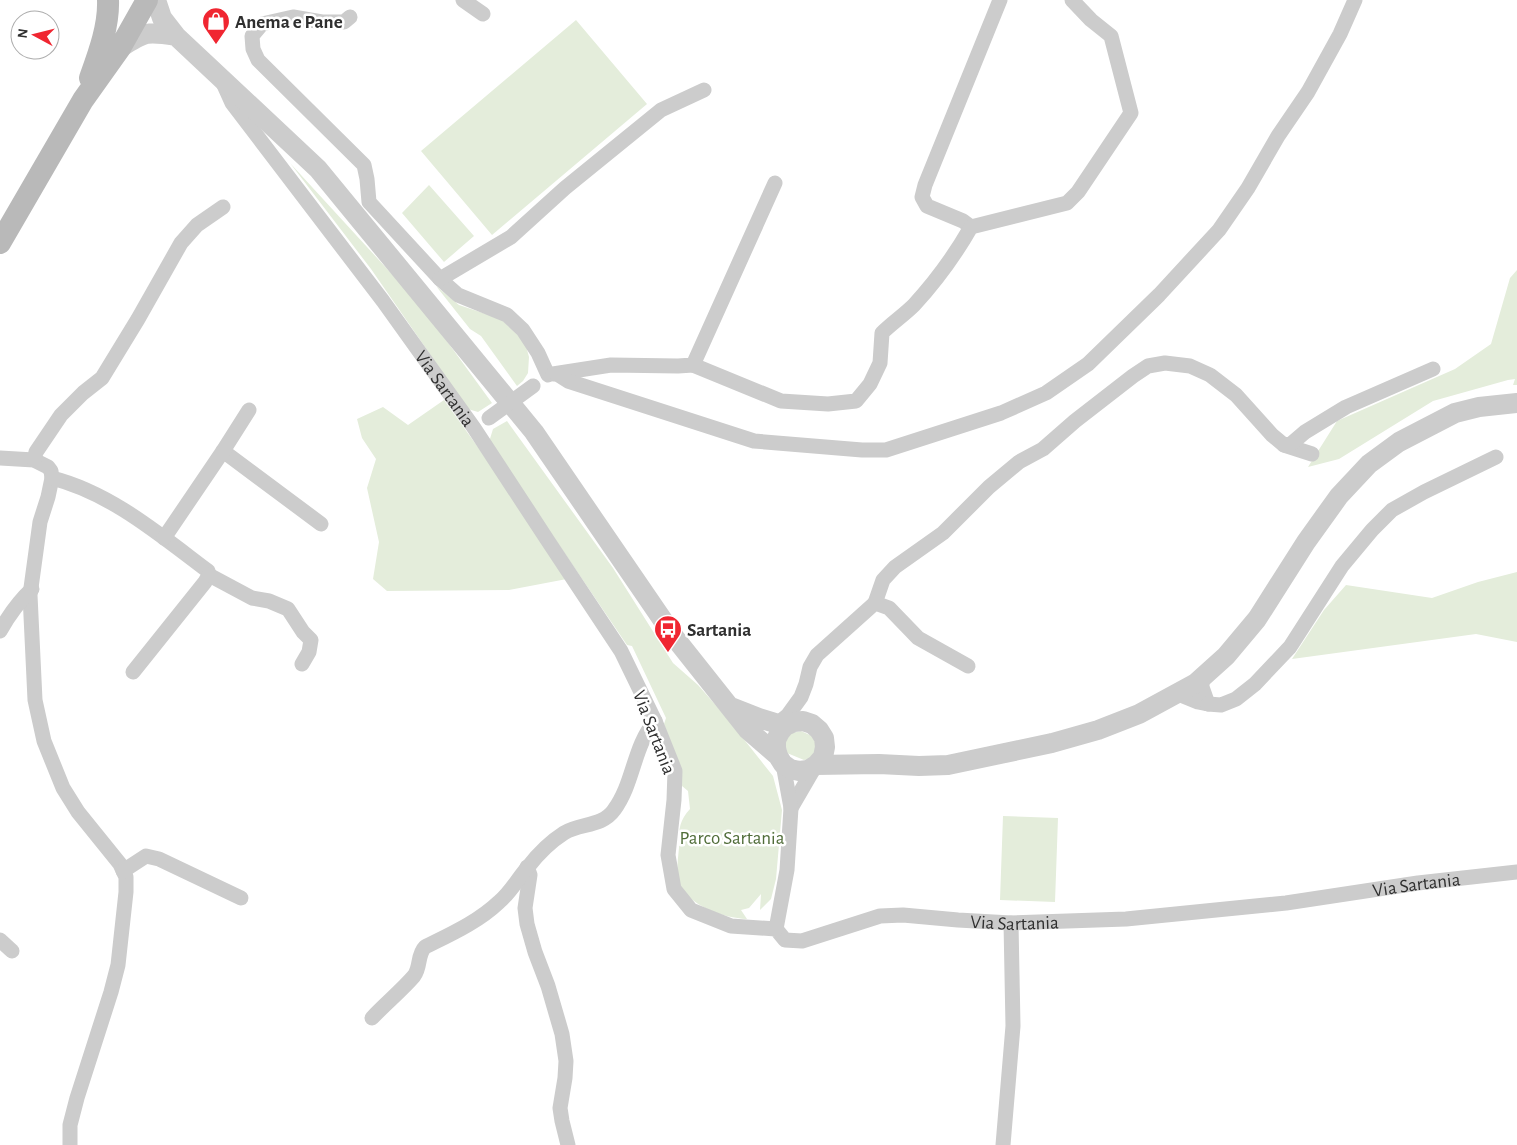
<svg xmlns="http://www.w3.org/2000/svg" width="1517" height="1145" viewBox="0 0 1517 1145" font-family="'Alegreya Sans',sans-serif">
<rect width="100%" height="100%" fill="#fff"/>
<path fill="#e4eddb" d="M576 20 647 104 492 235 421 151Z
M290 163 422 307 492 403 478 412 468 409 371 269Z
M429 185 474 236 444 262 402 213Z
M1517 270V385H1513L1515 379 1508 380 1433 401 1339 459 1308 467 1337 421 1455 369 1491 344 1510 278Z
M436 286 459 305 501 319 525 342 529 357 528 373 523 381 517 386 481 336 470 329Z
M444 400 572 578 509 590 387 591 373 579 379 542 367 488 376 459 362 438 357 419 383 407 408 425Z
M507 421 613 568 673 663 698 685 727 718 773 776 782 810 776 879 771 899 760 910 761 894 749 908 741 910 747 919C723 918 689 906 679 883 676 876 678 857 679 848 679 831 678 822 690 809L688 791 682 786 679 769 664 724 666 718 632 646 627 645 489 442 493 429Z
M1517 572V642L1476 634 1292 659 1324 610 1346 585 1432 598 1478 582Z
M801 731 812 736 818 748 810 759 804 760 787 753 784 735Z
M1003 816 1058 818 1055 902 1000 900Z"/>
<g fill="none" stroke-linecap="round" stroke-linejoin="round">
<g stroke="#ccc" stroke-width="15">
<path d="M463 0 483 14"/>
<path d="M350 17 344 22H322L293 17 262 24 252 36 253 49 258 60 364 165 367 179 369 202 440 279 458 295 507 315 523 330 538 353 548 375"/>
<path id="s1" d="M223 83 232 103 383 301 474 428 548 541 621 651 655 721 675 771 674 800 668 855 674 889 691 910 731 926 776 929 785 940 802 941 880 916 903 915 958 920 1011 923 1126 919 1286 903 1418 883 1517 872"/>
<path d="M971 227 963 221 927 206 922 197 925 185 1000 0"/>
<path d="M440 279 511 237 565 188 661 110 704 90"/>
<path d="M693 365 781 401 828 404 856 401 870 384 880 363 882 333C892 323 904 315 914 305 936 281 955 255 971 227L1067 203 1078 192 1131 113 1111 36 1091 20 1072 0"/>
<path d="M553 374 611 365 678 366 693 365 775 183"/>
<path d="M557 374 568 381 754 441 862 450H886L1001 413 1046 393 1088 364 1159 295 1219 230 1248 188 1278 136 1308 92 1340 34 1355 0"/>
<path d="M1284 445 1312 454"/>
<path d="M223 451 321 524"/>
<path d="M0 458 34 460 48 467 51 471 52 478 48 497 40 522 30 595 35 700 44 741 63 788 78 812 120 864 126 877V892L118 965 111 992 77 1098 70 1125V1145"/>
<path d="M34 460 36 452 61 415 83 393 102 378 138 319 181 243 197 225 223 207"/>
<path d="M52 478C111 493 160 535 208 571L209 575 205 582 133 672"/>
<path d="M164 538 223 451 249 410"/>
<path d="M209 575 252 598 269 601 288 609 303 632 311 640 309 652 302 664"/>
<path d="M875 603 883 580 895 567 943 533 989 487 1019 462 1043 449 1075 421 1133 376 1148 366 1165 363 1190 366 1210 375 1236 395 1272 435 1284 445 1291 444 1305 432 1346 407 1433 369"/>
<path d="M0 631C9 615 18 602 32 589"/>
<path d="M1176 693 1198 702 1208 704 1202 687V677"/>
<path d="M1208 704 1221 705 1236 699 1255 684 1290 647 1342 566 1372 530 1392 510 1424 492 1496 457"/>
<path d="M777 724 788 715 801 697 806 684 810 667 817 655 875 603 889 608 918 638 968 666"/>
<path d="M791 808 816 765"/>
<path d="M527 867 530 875 525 908 527 924 535 952 548 986 562 1034 566 1061 565 1078 560 1108 562 1121 568 1145"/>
<path d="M123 871 146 856 159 859 241 898"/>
<path d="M776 929 787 870 791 808 783 764"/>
<path d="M0 940 12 951"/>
<path d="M372 1018C385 1004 401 991 414 976 421 967 417 955 425 947 451 934 478 922 499 902 511 892 518 878 528 867 538 854 550 842 564 833 580 823 602 827 614 810 634 783 633 747 655 721"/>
<path d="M1003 1145 1013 1026 1011 923"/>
</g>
<path stroke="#ccc" stroke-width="20" d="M156 0 162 18 176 36 318 169 534 432 675 638 748 730 778 756 783 764 790 769 799 771 808 770 816 765 823 757 825 747 824 738 819 730 812 724 803 721 794 722 785 726 780 732 776 740V748L778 756
M120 48C145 32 146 31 176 36
M731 707 759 718 785 726
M816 765 879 764 919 766 948 765 1052 743 1098 730 1139 714 1196 683 1226 656 1257 619 1306 542 1339 496 1369 464 1399 442 1455 413 1479 407 1517 403"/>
<path stroke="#b9b9b9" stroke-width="22" d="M90 78C99 53 109 26 108 0
M0 243 83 100 120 48 147 0"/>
<path stroke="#ccc" stroke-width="15" d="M489 418 533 386"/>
</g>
<defs>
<g id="shop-pin" transform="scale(1.4375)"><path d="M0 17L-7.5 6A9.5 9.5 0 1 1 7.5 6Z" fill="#f02631" stroke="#fff"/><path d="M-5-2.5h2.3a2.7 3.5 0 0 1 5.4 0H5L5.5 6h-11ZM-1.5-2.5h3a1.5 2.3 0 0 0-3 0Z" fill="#fff"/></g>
<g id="bus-pin" transform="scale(1.4375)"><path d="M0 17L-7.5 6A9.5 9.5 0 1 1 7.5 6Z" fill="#f02631" stroke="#fff"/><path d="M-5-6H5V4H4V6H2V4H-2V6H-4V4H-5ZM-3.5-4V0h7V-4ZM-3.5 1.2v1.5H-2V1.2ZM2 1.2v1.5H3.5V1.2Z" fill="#fff"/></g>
</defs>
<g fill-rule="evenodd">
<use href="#shop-pin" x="216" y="21"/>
<use href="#bus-pin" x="668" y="629"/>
</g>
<g text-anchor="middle" stroke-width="5" stroke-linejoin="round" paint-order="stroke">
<g font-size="19" font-weight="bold" fill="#2f2f2f" stroke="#fff" text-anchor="start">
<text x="235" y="28">Anema e Pane</text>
<text x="687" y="636">Sartania</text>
</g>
<g font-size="19" fill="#2f2f2f" stroke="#fff">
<text dy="7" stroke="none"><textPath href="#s1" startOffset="378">Via Sartania</textPath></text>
<text transform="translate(655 732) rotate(69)" y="7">Via Sartania</text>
<text dy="7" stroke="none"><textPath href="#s1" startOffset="1712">Via Sartania</textPath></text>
<text dy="7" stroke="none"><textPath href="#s1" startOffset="1308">Via Sartania</textPath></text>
</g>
<g font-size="19" fill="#506d39" stroke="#fff">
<text x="732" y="844">Parco Sartania</text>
</g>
</g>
<g transform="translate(35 35) rotate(277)"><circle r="24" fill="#ffffff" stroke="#acacac"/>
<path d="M0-4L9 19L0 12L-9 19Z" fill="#f02631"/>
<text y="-8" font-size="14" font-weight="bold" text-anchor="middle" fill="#2f2f2f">N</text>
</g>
</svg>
